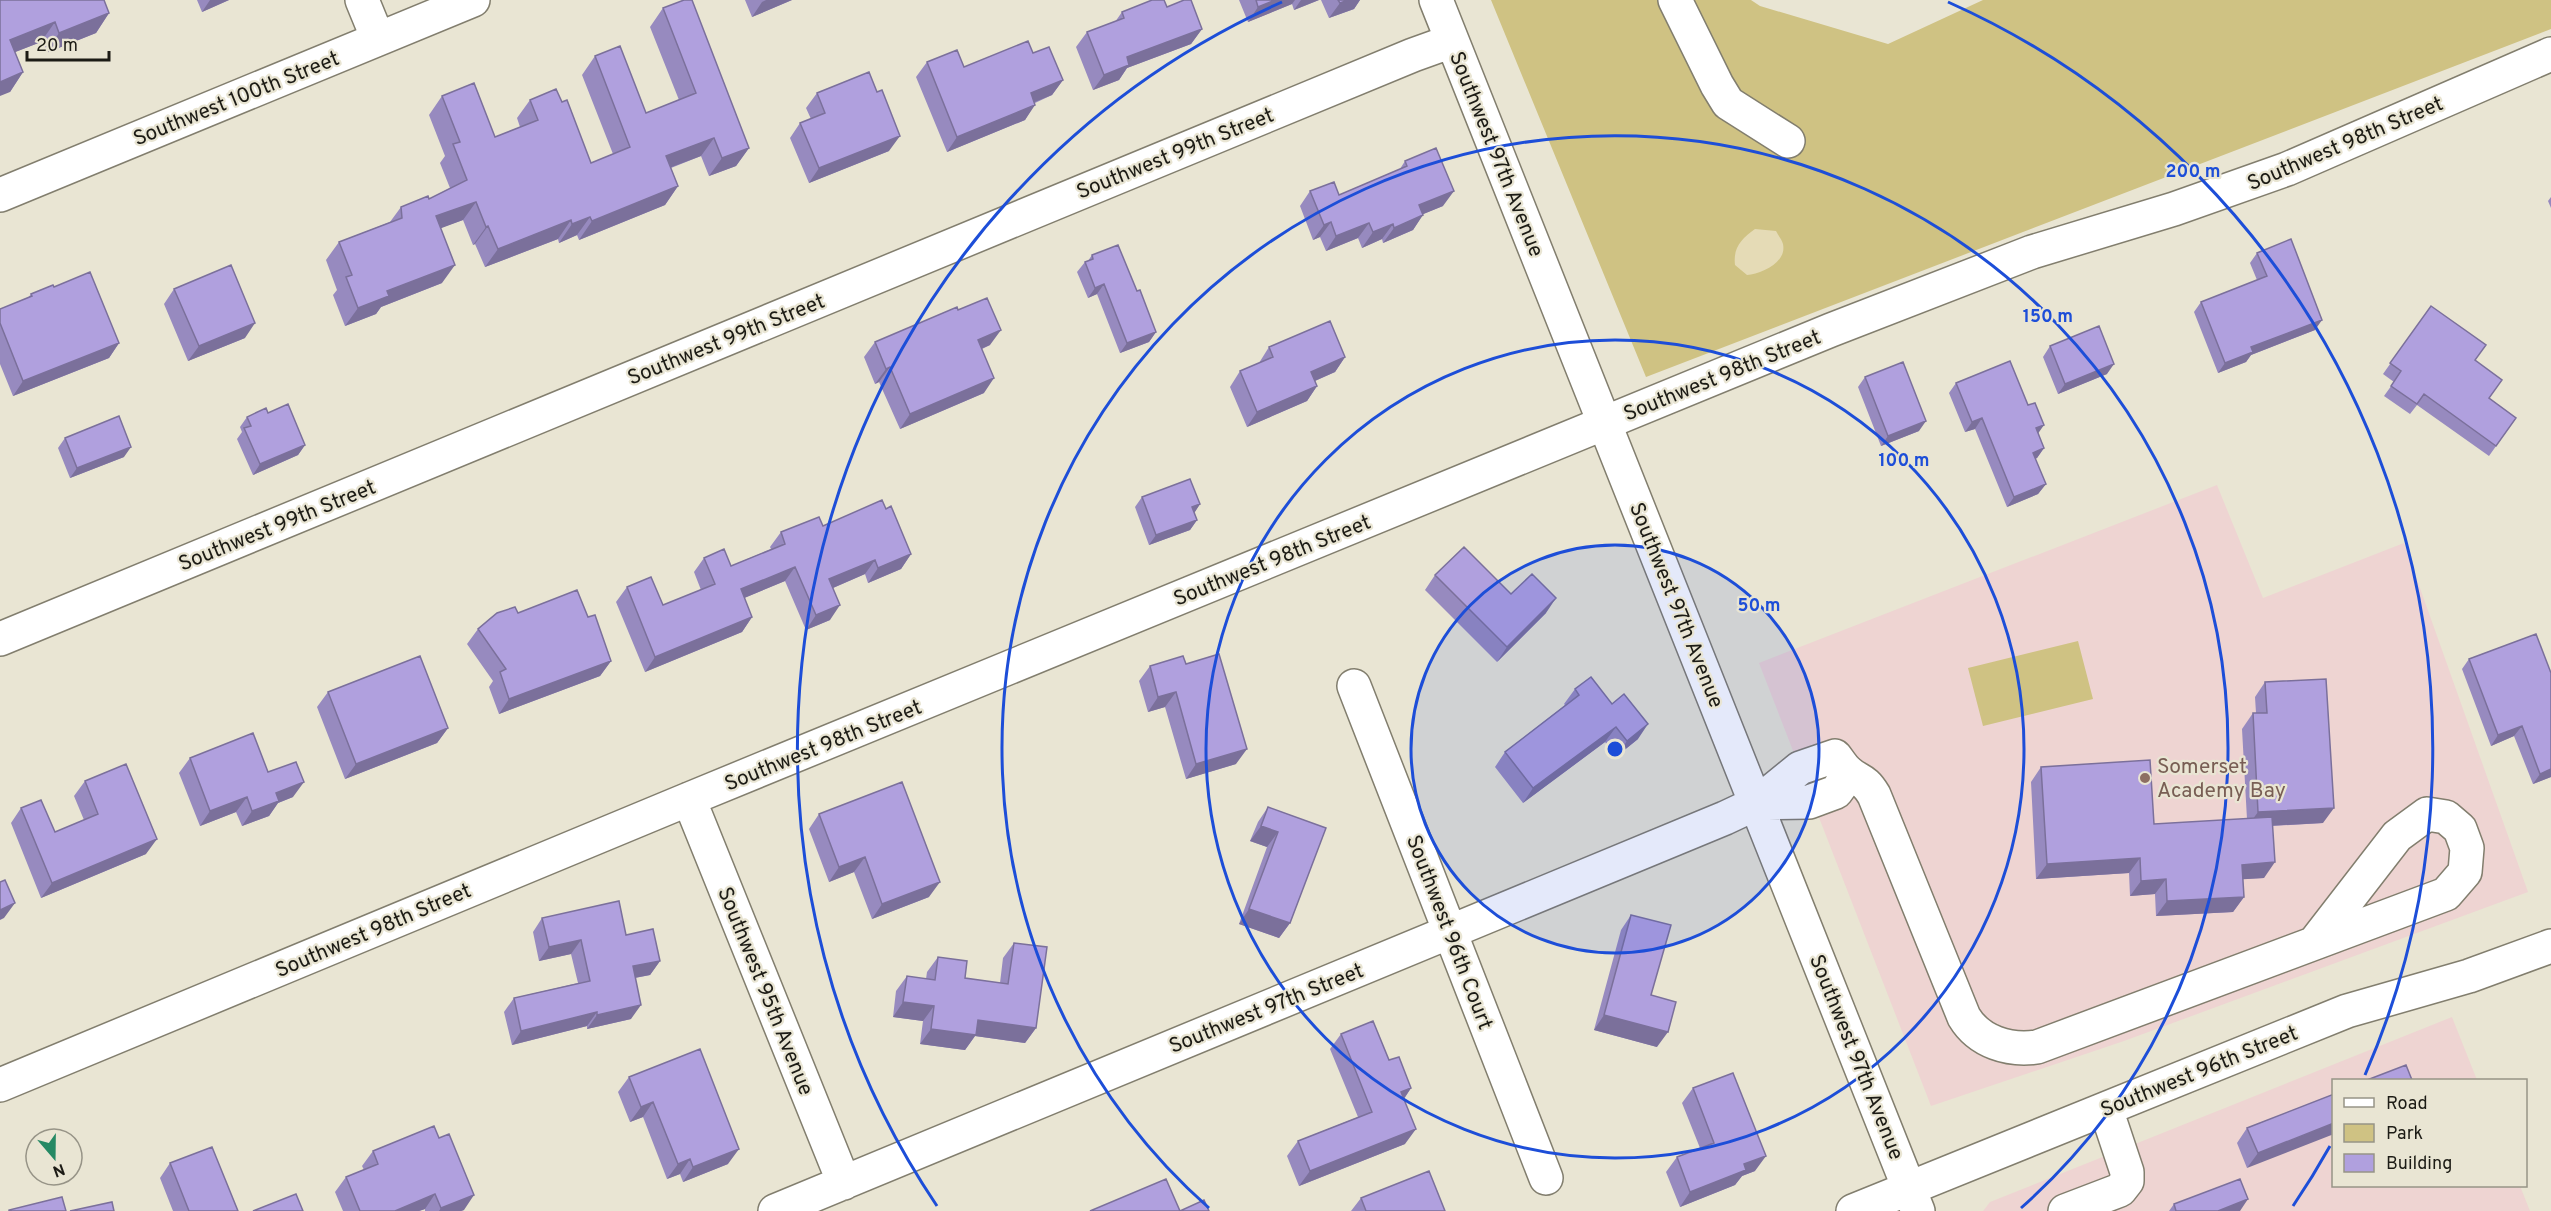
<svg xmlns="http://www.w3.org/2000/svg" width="2551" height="1211" viewBox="0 0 2551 1211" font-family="Overpass,sans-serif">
<rect width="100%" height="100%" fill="#e9e5d3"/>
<path fill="#eed4d2" d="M2217 485 2263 598 2404 543 2528 892 2124 1041 1931 1106 1759 663Z
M2452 1017 2477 1080H2334V1186H2520L2530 1211H1983L1990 1202Z"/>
<path fill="#cfc283" d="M1491 0H1751L1760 6 1888 44 1983 0H2551V29L1646 377Z
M2078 641 2093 699 1983 726 1968 668Z"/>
<path fill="#e5dbb6" d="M1755 229 1776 231C1778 235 1782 240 1783 244 1787 263 1761 274 1747 275L1735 265C1733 248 1741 239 1755 229Z"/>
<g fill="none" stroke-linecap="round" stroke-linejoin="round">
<g stroke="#827e6e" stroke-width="36">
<path id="minor" d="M362 0 378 39
M1436 0 1918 1211
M1675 0 1717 85 1728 103 1788 141
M0 195 473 0
M0 639 1413 55 1452 41
M1354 686 1546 1178
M689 799 844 1183
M1757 803 1809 802 1836 792 1849 774
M0 1085 689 799 1831 330 2032 252 2174 209 2287 169 2551 54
M775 1211 1725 818 1757 803 1800 768 1835 756C1839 761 1843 768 1848 772 1859 782 1864 778 1874 795L1964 1017C1979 1042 2009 1051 2037 1047L2446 894 2465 872 2467 848 2460 829 2446 817 2427 814 2397 836 2315 942
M1853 1211 2347 1011 2469 976 2551 946
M2065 1211 2120 1190 2127 1181V1172L2106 1109"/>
</g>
<use href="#minor" stroke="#fff" stroke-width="33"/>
</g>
<path fill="#978abf" d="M0 0 109 13 96 33 46 53 41 42 15 52 23 72 10 92Z
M197 0H229L202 12Z
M745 0H792L752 17Z
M1239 0H1319L1294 10 1292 4 1248 22Z
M1321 0H1360L1354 9 1329 18Z
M1167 7 1202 29 1191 44 1127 68 1119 80 1093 90 1076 47 1087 32 1115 22 1122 12Z
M663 8 749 148 736 166 709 176 701 156 671 168 678 186 665 205 579 240 577 235 559 243 558 239 485 267 475 244 473 245 463 220 440 228 442 283 381 307 376 314 345 326 333 295 337 290 326 260 339 242 390 222 401 207 429 199 450 188 440 163 445 156 429 115 442 96 495 137 520 127 517 118 530 100 562 102 591 163 613 154 582 75 595 56 646 113 679 100 650 27Z
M1033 53 1063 80 1052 95 1035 103 1025 120 947 152 916 77 927 62 964 67Z
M817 93 889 151 809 183 790 138 800 123 811 119 806 108Z
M1405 161 1443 206 1423 214 1413 230 1383 243 1382 239 1362 248 1358 238 1326 251 1320 237 1313 240 1300 206 1310 191 1339 195 1400 169Z
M2551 197V208L2548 201Z
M2257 253 2315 330 2251 355 2246 362 2218 373 2194 312 2201 302 2257 280 2250 263Z
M1092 255 1137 291 1156 332 1149 342 1120 353 1097 294 1088 298 1077 272 1085 262 1088 261Z
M54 287 119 343 109 358 13 396 0 364V309L28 298 31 294Z
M174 289 245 338 188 361 164 304Z
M2431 306 2475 360 2489 398 2516 418 2489 456 2417 405 2410 414 2384 396 2394 382 2383 374Z
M958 310 990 345 982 349 984 393 900 429 879 382 875 384 864 357 875 342Z
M2050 346 2107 374 2058 394 2043 357Z
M1269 347 1345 357 1335 372 1315 381 1317 386 1307 401 1247 427 1230 387 1240 371 1259 363Z
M1865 377 1919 431 1881 446 1858 387Z
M1956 383 2038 434 2044 448 2037 458 2035 459 2046 484 2038 494 2007 507 1975 429 1965 432 1949 393Z
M268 413 305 445 298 455 253 475 237 439 242 432 240 427 247 417Z
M65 438 124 457 70 478 58 448Z
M1142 497 1200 504 1194 513 1197 520 1190 530 1149 545 1135 507Z
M886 509 911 554 901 569 868 583 865 574 833 588 830 620 806 630 785 581 744 598 752 617 742 632 645 672 616 602 627 587 663 605 701 590 694 572 704 558 731 566 771 549 770 547 781 532 823 526Z
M1435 575 1511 594 1546 613 1497 662 1425 590Z
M518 613 588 617 611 661 600 676 499 714 489 687 493 681 467 644 478 629Z
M2536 634 2551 777 2533 784 2514 736 2491 746 2462 669 2469 659Z
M1186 664 1236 764 1186 779 1165 707 1148 712 1139 681 1150 666Z
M2265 682 2323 823 2273 826 2264 878 2242 879 2244 897 2233 912 2156 916 2155 894 2130 896 2129 873 2036 879 2031 782 2041 767 2154 824 2247 819 2242 729 2253 713H2256L2255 697Z
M1575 689 1612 704 1638 739 1617 756 1605 742 1523 803 1495 767 1505 752 1565 705 1564 704Z
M328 692 448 728 437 743 345 779 317 707Z
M190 758 268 772 293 797 278 803 269 816 242 826 236 812 200 826 179 773Z
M85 781 146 854 41 898 11 823 21 808 55 832 84 820 74 796Z
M1268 807 1326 828 1290 923 1279 938 1239 924 1267 847 1250 841 1258 822Z
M819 814 929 897 872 919 854 872 829 882 809 829Z
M1631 915 1651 995 1657 1047 1594 1030 1621 930Z
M542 918 626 935 660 961 650 975 635 978 631 1019 587 1029V1026L512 1045 504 1012 514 998 578 983 571 954 539 961 533 932Z
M1014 943 1036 1028 1025 1043 975 1036 965 1050 920 1044 923 1021 893 1017 896 991 907 976 926 979 927 972 938 957 965 978 1000 983 1003 958Z
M1341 1034 1389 1060 1411 1088 1404 1099 1405 1144 1299 1186 1287 1156 1298 1141 1358 1117 1330 1049Z
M629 1077 728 1164 683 1182 680 1174 667 1179 643 1117 630 1122 618 1092Z
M1693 1088 1755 1171 1742 1176 1735 1185 1680 1207 1666 1172 1677 1157 1700 1148 1682 1103Z
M2334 1094 2247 1168 2237 1143 2247 1128Z
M373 1151 464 1210 461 1211H425V1209L419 1211H343L335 1192 346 1177 364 1170 362 1166Z
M170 1163 238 1211H173L160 1178Z
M1361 1198 1445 1211H1351Z
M2174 1204 2240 1211H2169Z"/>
<path fill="#7b709b" d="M210 0H229L202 12Z
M766 0H792L752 17 762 2Z
M1275 0H1295L1292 4 1248 22 1258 7Z
M1301 0H1319L1294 10Z
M1348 0H1360L1354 9 1329 18 1340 3Z
M109 13 96 33 46 53 59 33Z
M55 22 41 42 0 58 10 40Z
M1202 29 1191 44 1127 68 1119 80 1093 90 1104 75 1127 57Z
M23 72 10 92 0 96V82Z
M1063 80 1052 95 1020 108 1031 93Z
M1035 105 1025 120 947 152 957 137Z
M900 136 889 151 809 183 819 168Z
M714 138 701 156 653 174 666 156Z
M749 148 736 166 709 176 722 158Z
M678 186 665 205 579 240 592 221Z
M1454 191 1443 206 1409 220 1419 205Z
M476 202 463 220 423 235 436 216Z
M1423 215 1413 230 1383 243 1394 228Z
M590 217 577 235 559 243 572 224Z
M571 220 558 239 485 267 498 249Z
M1331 222 1320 237 1313 240 1324 225Z
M1369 223 1358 238 1326 251 1336 236Z
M1393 224 1382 239 1362 248 1373 232Z
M488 226 475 244 473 245 486 227Z
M455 265 442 283 381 307 376 314 345 326 358 308 387 291Z
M1104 284 1097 294 1088 298 1095 288Z
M2322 320 2315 330 2251 355 2246 362 2218 373 2225 363 2251 347Z
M255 323 245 338 188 361 199 346Z
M1001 330 990 345 967 355 978 340Z
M1156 332 1149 342 1120 353 1127 343Z
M119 343 109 358 13 396 23 381Z
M1345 357 1335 372 1301 387 1311 372Z
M2114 364 2107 374 2058 394 2065 384Z
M890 367 879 382 875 384 886 369Z
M994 378 984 393 900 429 910 414Z
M1317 386 1307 401 1247 427 1257 412Z
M1982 418 1975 429 1965 432 1972 422Z
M1926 421 1919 431 1881 446 1888 436Z
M2044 425 2037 435 2036 428Z
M305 445 298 455 253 475 260 464Z
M131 447 124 457 70 478 77 468Z
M2044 448 2037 458 2026 463 2033 453Z
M2046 484 2038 494 2007 507 2014 497Z
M1200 504 1193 515 1192 507Z
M1197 520 1190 530 1149 545 1156 535Z
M911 554 901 569 868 583 878 568Z
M875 560 865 574 819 594 829 579Z
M795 567 785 581 730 604 741 589Z
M1556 598 1546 613 1497 662 1507 647Z
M840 605 830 620 806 630 816 615Z
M752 617 742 632 645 672 655 657Z
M611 661 600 676 499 714 509 699Z
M1176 692 1165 707 1148 712 1158 697Z
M1648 724 1638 739 1617 756 1627 741Z
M2522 726 2514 736 2491 746 2498 735Z
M1616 727 1605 742 1523 803 1533 788Z
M448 728 437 743 345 779 356 764Z
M1247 749 1236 764 1186 779 1196 764Z
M2551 769V777L2533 784 2540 774Z
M304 782 293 797 278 803 269 816 242 826 252 811 276 793Z
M247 797 236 812 200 826 210 811Z
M2334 808 2323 823 2247 827 2258 812Z
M1261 826 1278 832 1267 847 1250 841Z
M157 839 146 854 41 898 52 883Z
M865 857 854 872 829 882 839 867Z
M2140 858 2129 873 2036 879 2047 864Z
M2275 862 2264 878 2231 880 2242 865Z
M2166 879 2155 894 2130 896 2141 881Z
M940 882 929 897 872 919 882 904Z
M2244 897 2233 912 2156 916 2167 901Z
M15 903 4 918 0 920V910Z
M1249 909 1290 923 1279 938 1239 924Z
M581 940 571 954 539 961 549 947Z
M660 961 650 975 623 980 633 966Z
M903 1002 934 1006 923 1021 893 1017Z
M641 1005 631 1019 587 1029 597 1015Z
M597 1012 587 1026 512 1045 521 1031Z
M1604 1015 1668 1032 1657 1047 1594 1030Z
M978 1020 1036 1028 1025 1043 975 1036 965 1050 920 1044 931 1029Z
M1411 1088 1401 1103V1092Z
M653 1102 643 1117 630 1122 641 1107Z
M2334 1123V1134L2247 1168 2258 1153Z
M1416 1129 1405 1144 1299 1186 1310 1171Z
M739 1149 728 1164 683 1182 693 1167Z
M1766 1156 1755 1171 1742 1176 1735 1185 1680 1207 1690 1192 1744 1164Z
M690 1159 680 1174 667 1179 678 1164Z
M435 1194 425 1209 419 1211H395Z
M474 1195 464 1210 461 1211H439L441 1208Z
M2248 1199 2240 1211H2218Z"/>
<path fill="#b0a0de" stroke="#7b709b" stroke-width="1.5" d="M0 0H104L109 13 59 33 55 22 10 40 23 72 0 82Z
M684 0H692L749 148 722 158 714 138 666 156 678 186 592 221 590 217 572 224 571 220 498 249 488 226 486 227 476 202 436 216 455 265 387 291 389 296 358 308 346 277 352 275 339 242 402 218 401 207 428 196 429 199 467 180 453 144 460 142 442 96 474 83 495 137 538 120 530 100 556 89 562 102 567 100 591 163 630 147 595 56 620 46 646 113 696 93 663 8Z
M1152 0H1164L1167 7 1184 0H1191L1202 29 1127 57 1129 65 1104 75 1087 32 1124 18 1122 12Z
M1256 0H1275L1258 7Z
M1338 0H1348L1340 3Z
M1028 41 1033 53 1049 47 1063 80 1031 93 1035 105 957 137 927 62 957 50 964 67Z
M869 72 877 92 882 90 900 136 819 168 800 123 825 113 817 93Z
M1436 148 1454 191 1419 205 1423 215 1394 228 1393 224 1373 232 1369 223 1336 236 1331 222 1324 225 1310 191 1334 182 1339 195 1407 166 1405 161Z
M2291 239 2322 320 2251 347 2253 352 2225 363 2201 302 2267 276 2257 253Z
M1118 245 1137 291 1140 290 1156 332 1127 343 1104 284 1095 288 1085 262 1093 259 1092 255Z
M231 265 255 323 199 346 174 289Z
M90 272 119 343 23 381 0 323V309L32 296 31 294 53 285 54 287Z
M987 298 1001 330 978 340 994 378 910 414 890 367 886 369 875 342 957 307 958 310Z
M2431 306 2486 345 2475 360 2502 380 2489 398 2516 418 2496 446 2424 394 2417 404 2391 386 2401 371 2390 363Z
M1330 321 1345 357 1311 372 1317 386 1257 412 1240 371 1273 357 1269 347Z
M2099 326 2114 364 2065 384 2050 346Z
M2010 361 2028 405 2035 403 2044 425 2036 428 2044 448 2033 453 2046 484 2014 497 1982 418 1972 422 1956 383Z
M1903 362 1926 421 1888 436 1865 377Z
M288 404 305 445 260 464 244 428 251 426 247 417 266 408 268 413Z
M119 416 131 447 77 468 65 438Z
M1190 479 1200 504 1192 507 1197 520 1156 535 1142 497Z
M882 500 886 509 891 506 911 554 878 568 875 560 829 579 840 605 816 615 795 567 741 589 752 617 655 657 627 587 651 577 663 605 715 584 704 558 724 549 731 566 785 544 781 532 819 517 823 526Z
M1464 547 1511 594 1532 574 1556 598 1507 647 1435 575Z
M577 590 588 617 595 615 611 661 509 699 500 672 506 669 478 629 497 613 515 607 518 613Z
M2536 634 2551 673V769L2540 774 2522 726 2498 735 2469 659Z
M1219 654 1247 749 1196 764 1176 692 1158 697 1150 666 1183 656 1186 664Z
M420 656 448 728 356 764 328 692Z
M1591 677 1612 704 1624 694 1648 724 1627 741 1616 727 1533 788 1505 752 1579 695 1575 689Z
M2326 679 2334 808 2258 812 2253 713H2267L2265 682Z
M253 733 268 772 296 762 304 782 276 793 279 801 252 811 247 797 210 811 190 758Z
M2150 760 2154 824 2272 817 2275 862 2242 865 2244 897 2167 901 2166 879 2141 881 2140 858 2047 864 2041 767Z
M126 764 157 839 52 883 21 808 41 800 55 832 98 814 85 781Z
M902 782 940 882 882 904 865 857 839 867 819 814Z
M1268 807 1326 828 1290 923 1249 909 1278 832 1261 826Z
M5 880 15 903 0 910V882Z
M619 901 626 935 653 929 660 961 633 966 641 1005 597 1015V1012L521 1031 514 998 590 981 581 940 549 947 542 918Z
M1631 915 1671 925 1651 995 1676 1002 1668 1032 1604 1015Z
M1014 943 1047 947 1036 1028 978 1020 976 1035 931 1029 934 1006 903 1002 907 976 935 980 938 957 967 961 965 978 1008 984Z
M1373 1021 1389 1060 1399 1057 1411 1088 1401 1092 1416 1129 1310 1171 1298 1141 1372 1112 1341 1034Z
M700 1049 739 1149 693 1167 690 1159 678 1164 653 1102 641 1107 629 1077Z
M2406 1065 2412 1080H2367Z
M1733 1073 1766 1156 1744 1164 1746 1170 1690 1192 1677 1157 1714 1143 1693 1088Z
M2334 1094V1123L2258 1153 2247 1128Z
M434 1126 439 1138 449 1134 474 1195 441 1208 435 1194 395 1211H360L346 1177 378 1164 373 1151Z
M212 1147 238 1211H189L170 1163Z
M1429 1171 1445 1211H1366L1361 1198Z
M1166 1179 1180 1211H1090Z
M2240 1179 2248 1199 2218 1211H2176L2174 1204Z
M296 1194 303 1211H253Z
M62 1197 66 1211H9V1210Z
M1204 1200 1209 1211H1180Z
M112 1202 114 1211H70Z"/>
<circle cx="1615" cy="749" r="204" fill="#1d4ed8" fill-opacity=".12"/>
<g fill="none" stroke="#1d4ed8" stroke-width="3">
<circle cx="1615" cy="749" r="204"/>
<circle cx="1615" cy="749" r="409"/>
<path d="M1209 1208A613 613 0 1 1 2021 1208"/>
<path d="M2330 1146A818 818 0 0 1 2293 1206M937 1206A818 818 0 0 1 1282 2M1948 2A818 818 0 0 1 2365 1075"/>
</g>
<circle fill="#8d6e63" stroke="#e9e5d3" stroke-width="2" cx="2145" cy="778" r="6"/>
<g text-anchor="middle" stroke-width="4.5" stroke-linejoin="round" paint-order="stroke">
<g font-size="21" fill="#1c1b15" stroke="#e9e5d3">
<text transform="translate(236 98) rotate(-22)" y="7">Southwest 100th Street</text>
<text transform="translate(2345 143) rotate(-23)" y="7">Southwest 98th Street</text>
<text transform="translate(1175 153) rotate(-22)" y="7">Southwest 99th Street</text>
<text transform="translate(1497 154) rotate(68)" y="7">Southwest 97th Avenue</text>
<text transform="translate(726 339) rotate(-22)" y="7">Southwest 99th Street</text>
<text transform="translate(1722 375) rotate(-22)" y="7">Southwest 98th Street</text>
<text transform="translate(277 525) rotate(-22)" y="7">Southwest 99th Street</text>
<text transform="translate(1272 560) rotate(-22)" y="7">Southwest 98th Street</text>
<text transform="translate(1677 605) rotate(68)" y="7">Southwest 97th Avenue</text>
<text transform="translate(823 745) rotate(-22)" y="7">Southwest 98th Street</text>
<text transform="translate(373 930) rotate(-23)" y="7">Southwest 98th Street</text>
<text transform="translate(1450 932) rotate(69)" y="7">Southwest 96th Court</text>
<text transform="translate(766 991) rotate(68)" y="7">Southwest 95th Avenue</text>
<text transform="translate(1266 1008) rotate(-22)" y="7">Southwest 97th Street</text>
<text transform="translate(1857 1057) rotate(68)" y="7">Southwest 97th Avenue</text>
<text transform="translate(2199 1071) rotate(-22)" y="7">Southwest 96th Street</text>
</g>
<g font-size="21" fill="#785e54" stroke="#e9e5d3" text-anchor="start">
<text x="2157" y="773">Somerset<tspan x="2157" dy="24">Academy Bay</tspan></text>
</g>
</g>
<circle cx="1615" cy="749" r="9" fill="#1d4ed8" stroke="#e9e5d3" stroke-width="3"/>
<g font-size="18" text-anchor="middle" font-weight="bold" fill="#1d4ed8" stroke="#e9e5d3" stroke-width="4.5" stroke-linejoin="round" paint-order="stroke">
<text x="2193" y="177">200 m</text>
<text x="2048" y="322">150 m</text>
<text x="1904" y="466">100 m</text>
<text x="1759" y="611">50 m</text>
</g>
<rect x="2332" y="1079" width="195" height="108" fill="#e9e5d3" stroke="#979487" stroke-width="1.5"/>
<rect x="2344" y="1098" width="30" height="9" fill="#ffffff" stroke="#979487" stroke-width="1.5"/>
<text x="2386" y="1109" font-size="18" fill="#1c1b15">Road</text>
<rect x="2344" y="1124" width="30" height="18" fill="#cfc283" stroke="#979487" stroke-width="1.5"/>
<text x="2386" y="1139" font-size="18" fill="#1c1b15">Park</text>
<rect x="2344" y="1154" width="30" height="18" fill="#b0a0de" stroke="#979487" stroke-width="1.5"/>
<text x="2386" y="1169" font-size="18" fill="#1c1b15">Building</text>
<g transform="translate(54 1157) rotate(160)"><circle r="28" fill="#e9e5d3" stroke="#979487" stroke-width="1.5"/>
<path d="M0-4.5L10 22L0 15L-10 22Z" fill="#258964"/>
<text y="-9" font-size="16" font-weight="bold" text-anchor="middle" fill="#1c1b15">N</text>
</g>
<path d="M27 51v9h82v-9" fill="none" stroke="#1c1b15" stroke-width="3"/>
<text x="36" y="51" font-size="18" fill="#1c1b15" stroke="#e9e5d3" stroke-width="4.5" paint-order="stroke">20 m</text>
</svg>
